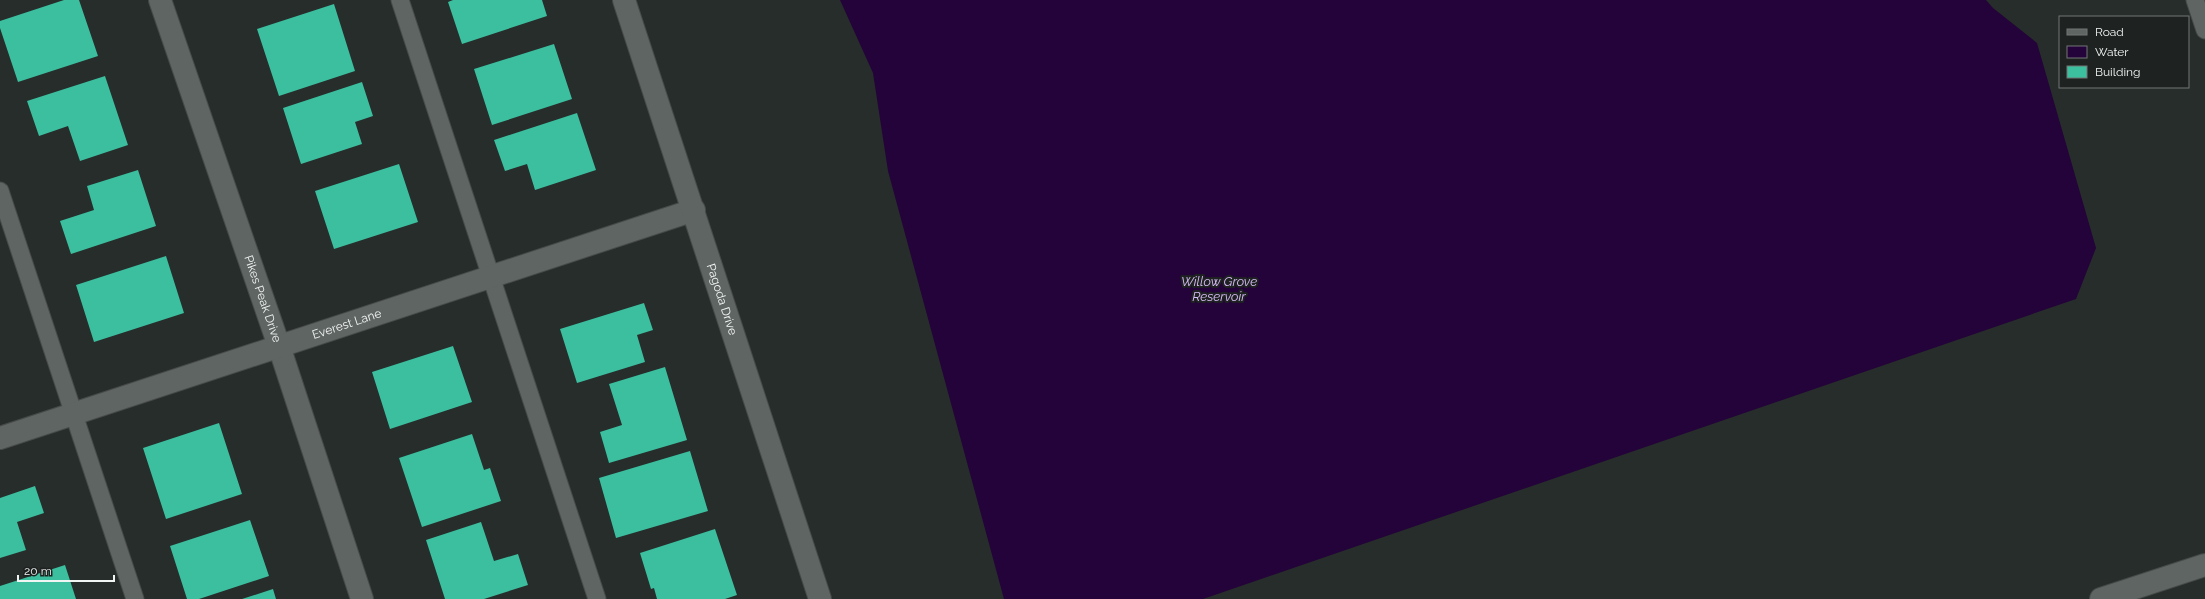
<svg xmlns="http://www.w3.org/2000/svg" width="2205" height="599" viewBox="0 0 2205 599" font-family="Raleway,sans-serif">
<rect width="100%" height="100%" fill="#272d2b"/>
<path fill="#230339" d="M840 0H1986L1993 8 2037 43 2096 248 2076 299 1203 599H1004L888 171 873 73Z"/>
<path fill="#3bbf9f" d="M64 0H79L98 56 18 82 0 28V21Z
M453 0H542L547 16 462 44 448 2Z
M334 4 355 71 279 96 257 29Z
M554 44 572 99 492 125 474 69Z
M105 76 128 145 80 161 68 126 39 136 27 101Z
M362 82 373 116 355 122 362 144 301 164 283 108Z
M577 113 596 170 535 190 527 164 505 171 494 140Z
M399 164 418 222 334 249 315 191Z
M138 170 156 226 71 254 60 221 94 210 87 186Z
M166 256 184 313 94 342 76 285Z
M644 303 653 330 637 335 645 362 577 383 560 329Z
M453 346 472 402 390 429 372 372Z
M665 367 687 440 609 463 600 432 622 425 609 384Z
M219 423 242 494 166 519 143 448Z
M472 434 484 470 490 468 501 501 422 527 399 458Z
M690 451 708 511 616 538 599 478Z
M35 486 44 513 17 522 26 550 0 558V498Z
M250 520 269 576 199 599H187L170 546Z
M481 522 494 561 518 554 528 585 484 599H445L426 540Z
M715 529 737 595 725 599H657L654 588 651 589 640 553Z
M65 565 76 599H0V586Z
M273 589 276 599H242Z"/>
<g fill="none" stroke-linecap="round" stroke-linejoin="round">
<g stroke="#464b49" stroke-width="19">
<path id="service" d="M400 0 597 599
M2195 0 2205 30
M0 191 135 599"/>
</g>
<g stroke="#464b49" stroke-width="24">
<g id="minor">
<path id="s1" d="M160 0 279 346 362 599"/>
<path id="s2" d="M0 438 694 210"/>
</g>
</g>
<g stroke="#464b49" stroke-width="24">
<g id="tertiary">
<path id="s3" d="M624 0 820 599"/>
</g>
</g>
<g stroke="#464b49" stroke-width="24">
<path id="secondary" d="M2101 599 2205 565"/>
</g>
<use href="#service" stroke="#5f6563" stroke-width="17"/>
<use href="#minor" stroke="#5f6563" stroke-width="22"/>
<use href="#tertiary" stroke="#5f6563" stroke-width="22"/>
<use href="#secondary" stroke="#5f6563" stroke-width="22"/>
</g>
<g text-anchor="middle" stroke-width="4" stroke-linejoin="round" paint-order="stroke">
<g font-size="12" fill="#f1f5f4" stroke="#1e2321">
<text dy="4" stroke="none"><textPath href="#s1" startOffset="316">Pikes Peak Drive</textPath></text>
<text dy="4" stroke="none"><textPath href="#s3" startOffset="315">Pagoda Drive</textPath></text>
<text dy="4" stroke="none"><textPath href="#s2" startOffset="365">Everest Lane</textPath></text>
</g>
<g font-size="13" font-style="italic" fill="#dbbcfb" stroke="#1e2321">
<text x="1219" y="286">Willow Grove<tspan x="1219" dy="15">Reservoir</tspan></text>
</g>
</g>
<rect x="2059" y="16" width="130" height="72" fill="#1e2321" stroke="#727775"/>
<rect x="2067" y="29" width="20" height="6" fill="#5f6563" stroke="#727775"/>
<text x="2095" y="36" font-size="12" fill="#f1f5f4">Road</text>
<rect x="2067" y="46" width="20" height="12" fill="#230339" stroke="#727775"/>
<text x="2095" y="56" font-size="12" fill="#f1f5f4">Water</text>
<rect x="2067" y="66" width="20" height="12" fill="#3bbf9f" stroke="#727775"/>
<text x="2095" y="76" font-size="12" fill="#f1f5f4">Building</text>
<path d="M18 575v6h96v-6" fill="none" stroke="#f1f5f4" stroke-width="2"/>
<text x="24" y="575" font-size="12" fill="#f1f5f4" stroke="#1e2321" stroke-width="3" paint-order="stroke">20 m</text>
</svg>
